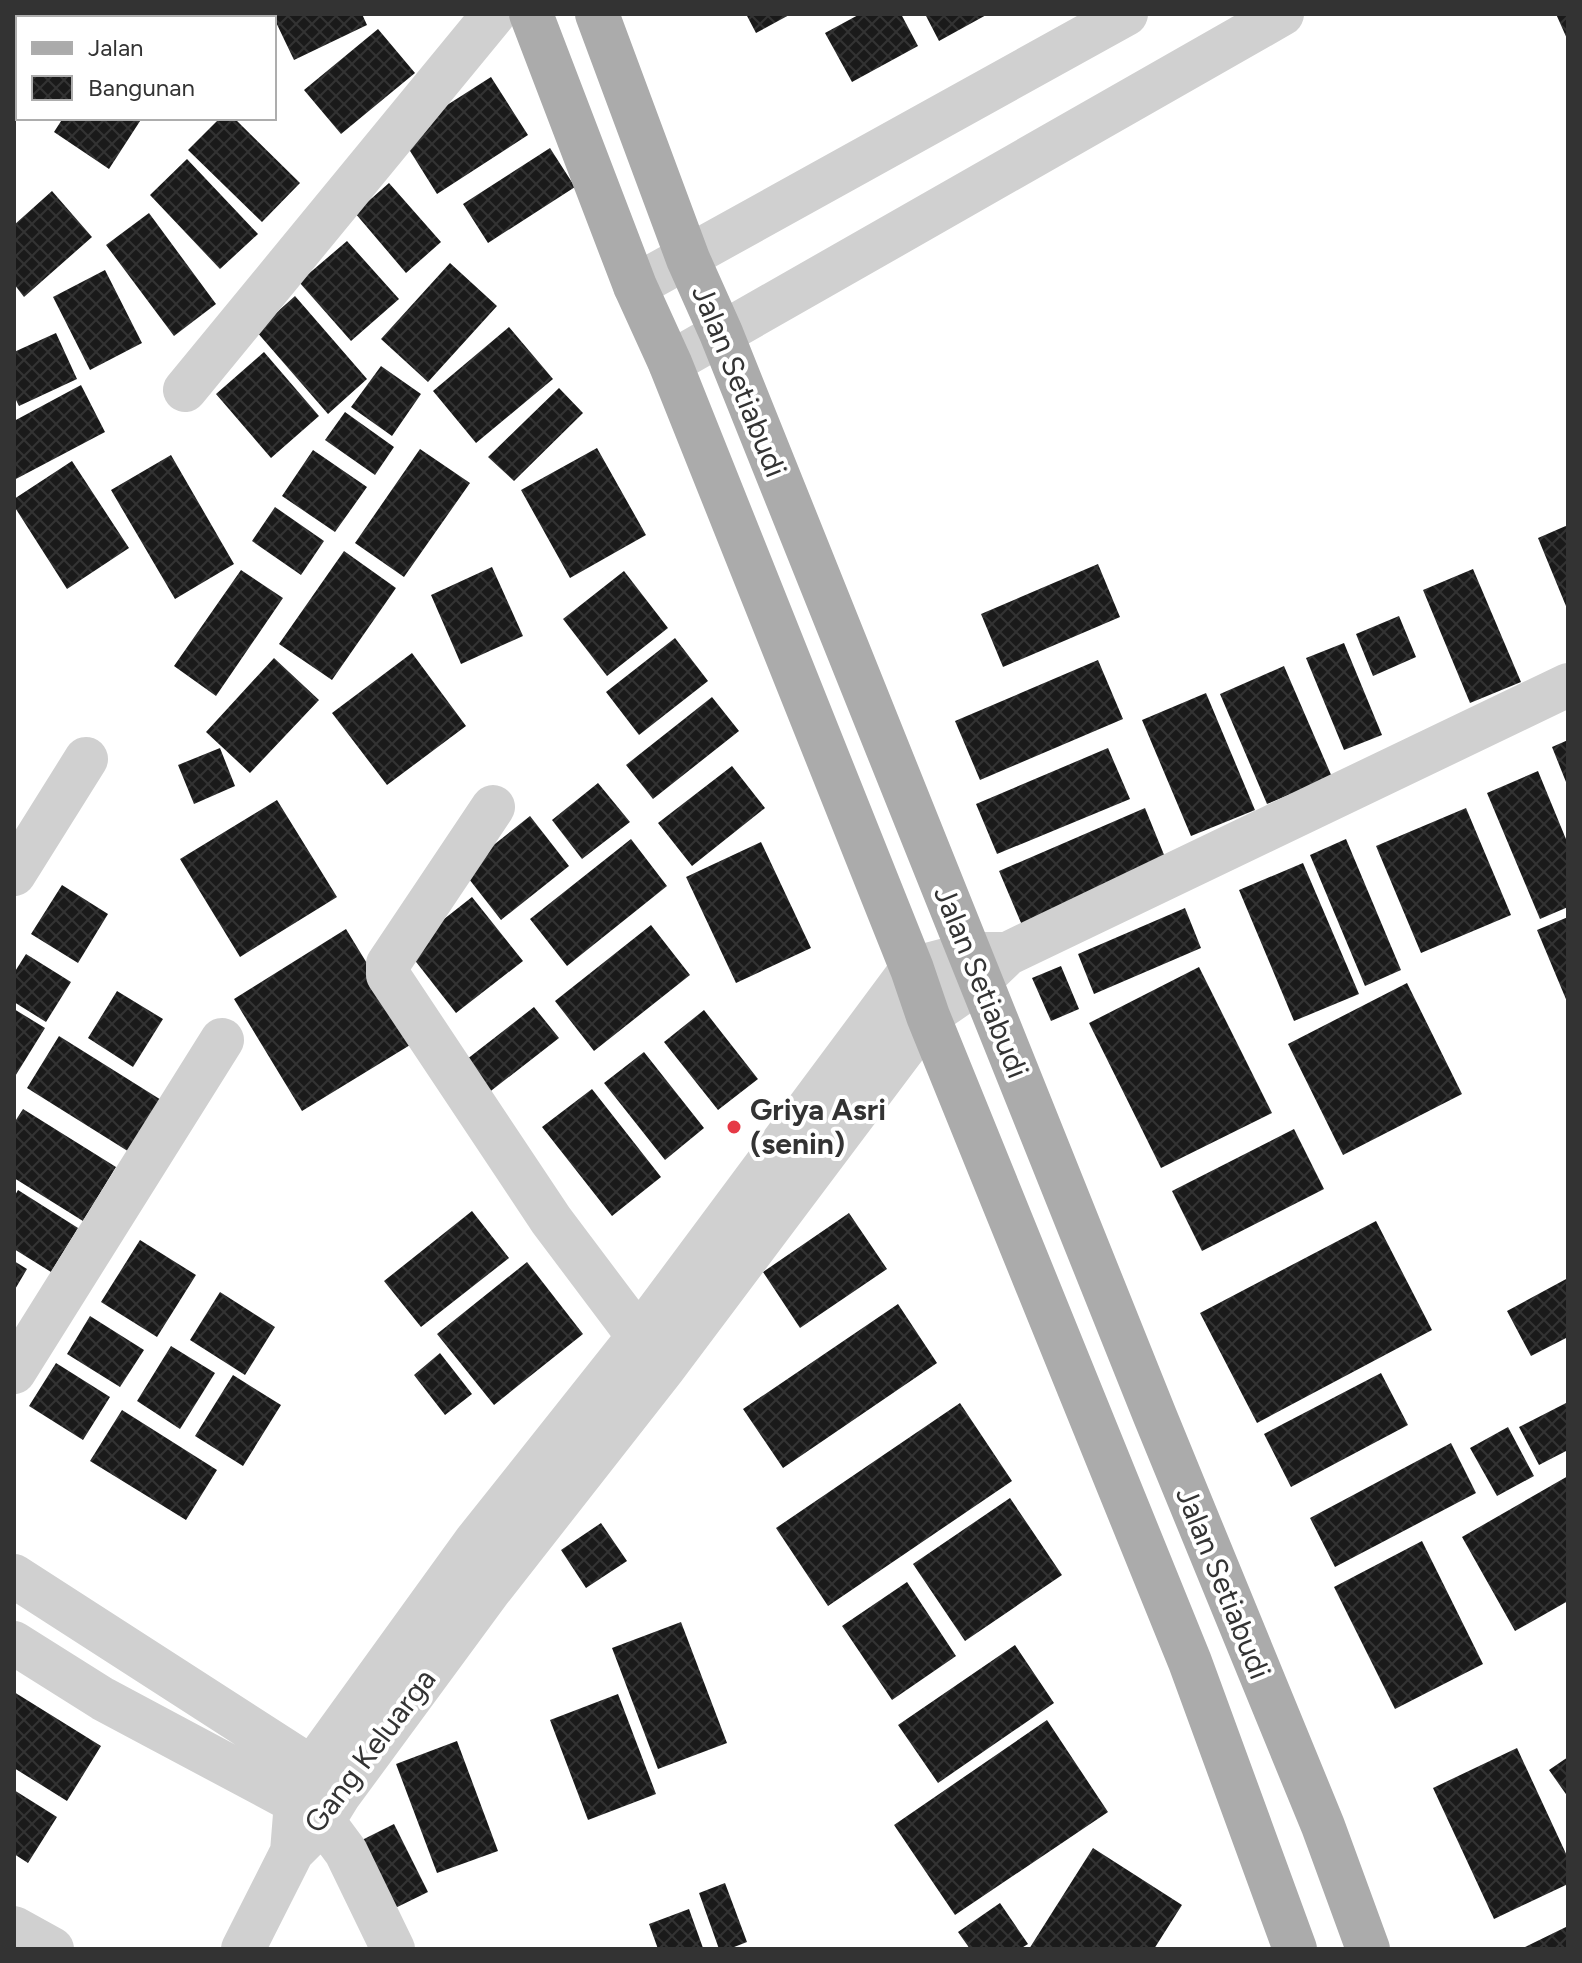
<svg xmlns="http://www.w3.org/2000/svg" width="1582" height="1963" viewBox="0 0 1582 1963" font-family="Figtree,sans-serif">
<defs>
<pattern id="building-cross-hatch" width="8" height="8" patternUnits="userSpaceOnUse" patternTransform="scale(2)"><rect width="8" height="8" fill="#1a1a1a"/><path d="M0 0l8 8M0 8l8-8" fill="none" stroke="#333"/></pattern>
</defs>
<rect width="100%" height="100%" fill="#fff"/>
<path fill="url(#building-cross-hatch)" d="M14 14 40 15 39 18H18V55L14 62Z
M135 14H241L246 18H139Z
M272 14H362L367 25 294 60Z
M746 14H791L756 33Z
M860 14H901L918 46 852 82 825 33Z
M925 14H988L939 41Z
M1556 14H1568V41Z
M378 29 415 73 341 134 304 90Z
M491 77 528 135 437 194 400 135Z
M63 118H142L109 169 54 132Z
M220 118H234L300 183 262 222 188 150Z
M550 148 575 187 488 243 463 204Z
M187 159 258 234 220 269 150 195Z
M389 183 441 242 406 273 355 213Z
M52 191 92 237 24 297 14 284V225Z
M149 213 216 304 174 336 106 245Z
M347 241 399 299 351 341 299 282Z
M450 263 497 306 428 382 381 339Z
M105 270 142 343 90 370 53 297Z
M295 296 367 379 328 414 256 331Z
M509 327 553 379 476 443 433 391Z
M56 333 77 379 19 406 14 396V352Z
M264 352 319 416 271 458 216 394Z
M381 366 421 394 392 436 351 407Z
M81 385 105 432 14 480V421Z
M559 388 583 413 514 481 488 457Z
M345 412 394 447 375 475 325 440Z
M597 448 646 535 570 578 521 490Z
M420 449 470 483 404 577 355 543Z
M313 450 367 487 335 532 282 496Z
M171 455 234 564 175 599 111 490Z
M72 461 129 548 67 589 14 506V499Z
M275 507 324 541 301 575 252 541Z
M1568 525V611L1538 538Z
M344 551 396 588 332 680 279 644Z
M1098 564 1120 617 1003 667 981 614Z
M492 567 523 636 461 664 431 595Z
M1473 569 1521 682 1470 703 1423 590Z
M241 570 283 598 216 696 174 666Z
M624 571 668 628 607 676 563 619Z
M1399 616 1416 657 1373 676 1356 634Z
M675 638 708 681 639 735 606 692Z
M1344 643 1382 735 1344 750 1306 658Z
M412 653 466 726 387 785 332 713Z
M274 658 319 700 250 773 206 732Z
M1098 660 1123 719 980 780 955 721Z
M1284 666 1332 777 1267 804 1220 694Z
M1206 693 1255 810 1191 836 1142 720Z
M712 697 739 731 653 799 626 765Z
M1568 740V787L1552 747Z
M220 748 235 786 194 804 178 765Z
M1108 748 1130 799 997 854 976 804Z
M732 766 765 808 692 866 658 823Z
M1538 771 1568 844V907L1540 919 1487 793Z
M598 783 630 822 582 859 552 820Z
M277 800 337 897 240 957 180 859Z
M1145 808 1169 867 1024 930 999 871Z
M1466 808 1511 915 1421 953 1376 846Z
M530 816 569 866 501 920 462 870Z
M631 839 667 886 567 966 530 919Z
M1346 839 1401 970 1365 986 1310 855Z
M761 842 811 948 736 983 686 877Z
M1303 863 1359 994 1294 1021 1239 890Z
M62 885 108 914 78 963 31 934Z
M472 897 523 961 456 1013 406 949Z
M1185 908 1201 948 1094 994 1078 954Z
M1568 917V1004L1537 930Z
M651 925 690 975 594 1051 555 1001Z
M346 929 415 1042 302 1111 234 999Z
M26 954 71 982 46 1022 14 1002V973Z
M1061 966 1079 1009 1051 1021 1032 978Z
M1199 967 1272 1113 1161 1168 1089 1023Z
M1407 983 1462 1094 1343 1155 1288 1044Z
M117 991 163 1019 133 1067 88 1038Z
M534 1007 559 1038 478 1101 453 1070Z
M14 1009 45 1028 14 1078Z
M704 1010 758 1079 718 1110 664 1042Z
M59 1036 166 1103 134 1155 27 1088Z
M644 1052 704 1128 665 1160 604 1083Z
M592 1089 661 1177 612 1216 542 1127Z
M23 1109 116 1167 83 1221 14 1178V1123Z
M1294 1129 1324 1189 1202 1251 1172 1191Z
M18 1190 78 1228 51 1272 14 1249V1197Z
M472 1211 509 1258 421 1327 384 1281Z
M849 1213 887 1269 800 1328 763 1272Z
M1376 1221 1432 1330 1257 1423 1200 1313Z
M140 1240 196 1275 157 1337 101 1302Z
M14 1261 27 1269 14 1291Z
M527 1262 583 1334 494 1405 437 1334Z
M1568 1278V1337L1531 1356 1507 1311Z
M220 1292 275 1327 245 1375 190 1340Z
M898 1304 937 1363 783 1468 743 1409Z
M90 1316 144 1350 120 1387 67 1354Z
M171 1346 215 1373 180 1429 137 1401Z
M440 1353 472 1394 445 1415 414 1375Z
M56 1363 110 1397 83 1440 29 1406Z
M1381 1373 1408 1425 1291 1487 1264 1434Z
M233 1375 281 1405 243 1466 195 1436Z
M1568 1402V1450L1539 1465 1519 1427Z
M960 1403 1012 1481 828 1606 776 1528Z
M122 1410 217 1470 186 1520 90 1461Z
M1508 1427 1534 1476 1497 1496 1470 1448Z
M1451 1443 1476 1493 1335 1567 1310 1518Z
M1568 1476V1601L1515 1631 1462 1537Z
M1010 1498 1062 1575 965 1641 913 1564Z
M601 1523 627 1561 586 1588 561 1550Z
M1422 1541 1483 1664 1395 1709 1334 1587Z
M907 1582 956 1656 892 1700 842 1626Z
M681 1622 727 1743 658 1769 612 1648Z
M1015 1645 1054 1703 938 1783 898 1725Z
M14 1692 101 1746 67 1801 14 1768Z
M618 1694 656 1794 588 1820 550 1720Z
M1047 1720 1108 1812 955 1915 894 1825Z
M457 1741 498 1851 437 1873 396 1764Z
M1517 1748 1568 1858V1884L1494 1919 1433 1788Z
M1568 1757V1797L1549 1770Z
M14 1790 57 1817 28 1863 14 1854Z
M394 1824 428 1892 385 1913 352 1845Z
M1093 1848 1182 1905 1154 1949H1029Z
M725 1883 747 1942 729 1949H719L699 1893Z
M1000 1903 1028 1944 1020 1949H970L958 1932Z
M689 1909 703 1948 658 1949 649 1924Z
M1568 1926V1949H1521Z"/>
<g fill="none" stroke-linecap="round" stroke-linejoin="round">
<path stroke="#d0d0d0" stroke-width="44" d="M635 286 1126 14
M670 363 1282 14
M185 390 494 14
M493 807 388 964V975L551 1220 654 1357
M14 874 86 759
M14 1372 222 1040
M14 1576 312 1768 332 1789
M14 1643 103 1699 296 1802 323 1821 346 1852 393 1949
M292 1852 296 1802 312 1768 476 1541 639 1336 912 969 969 954H1007
M14 1928 52 1949
M243 1949 292 1852 323 1821 339 1795 489 1591 663 1369 928 1016 980 980 1007 954 1568 685"/>
<path stroke="#ababab" stroke-width="44" d="M531 14 635 286 670 363 912 969 928 1016 1190 1662 1295 1949
M597 14 688 259 721 333 1155 1416 1323 1826 1368 1949"/>
</g>
<circle fill="#e63946" stroke="#fff" stroke-width="3" cx="734" cy="1127" r="8"/>
<g text-anchor="middle" stroke-width="8" stroke-linejoin="round" paint-order="stroke">
<g font-size="30" fill="#333" stroke="#fff">
<text transform="translate(739 381) rotate(68)" y="10">Jalan Setiabudi</text>
<text transform="translate(981 982) rotate(68)" y="10">Jalan Setiabudi</text>
<text transform="translate(1223 1583) rotate(68)" y="10">Jalan Setiabudi</text>
<text transform="translate(370 1751) rotate(-53)" y="10">Gang Keluarga</text>
</g>
<g font-size="30" font-weight="bold" fill="#333" stroke="#fff" text-anchor="start">
<text x="750" y="1120">Griya Asri<tspan x="750" dy="34">(senin)</tspan></text>
</g>
</g>
<rect width="1582" height="1963" fill="none" stroke="#333333" stroke-width="32"/>
<rect x="16" y="16" width="260" height="104" fill="#ffffff" stroke="#adadad" stroke-width="2"/>
<rect x="32" y="42" width="40" height="12" fill="#ababab" stroke="#adadad" stroke-width="2"/>
<text x="88" y="56" font-size="24" fill="#333333">Jalan</text>
<rect x="32" y="76" width="40" height="24" fill="url(#building-cross-hatch)" stroke="#adadad" stroke-width="2"/>
<text x="88" y="96" font-size="24" fill="#333333">Bangunan</text>
</svg>
